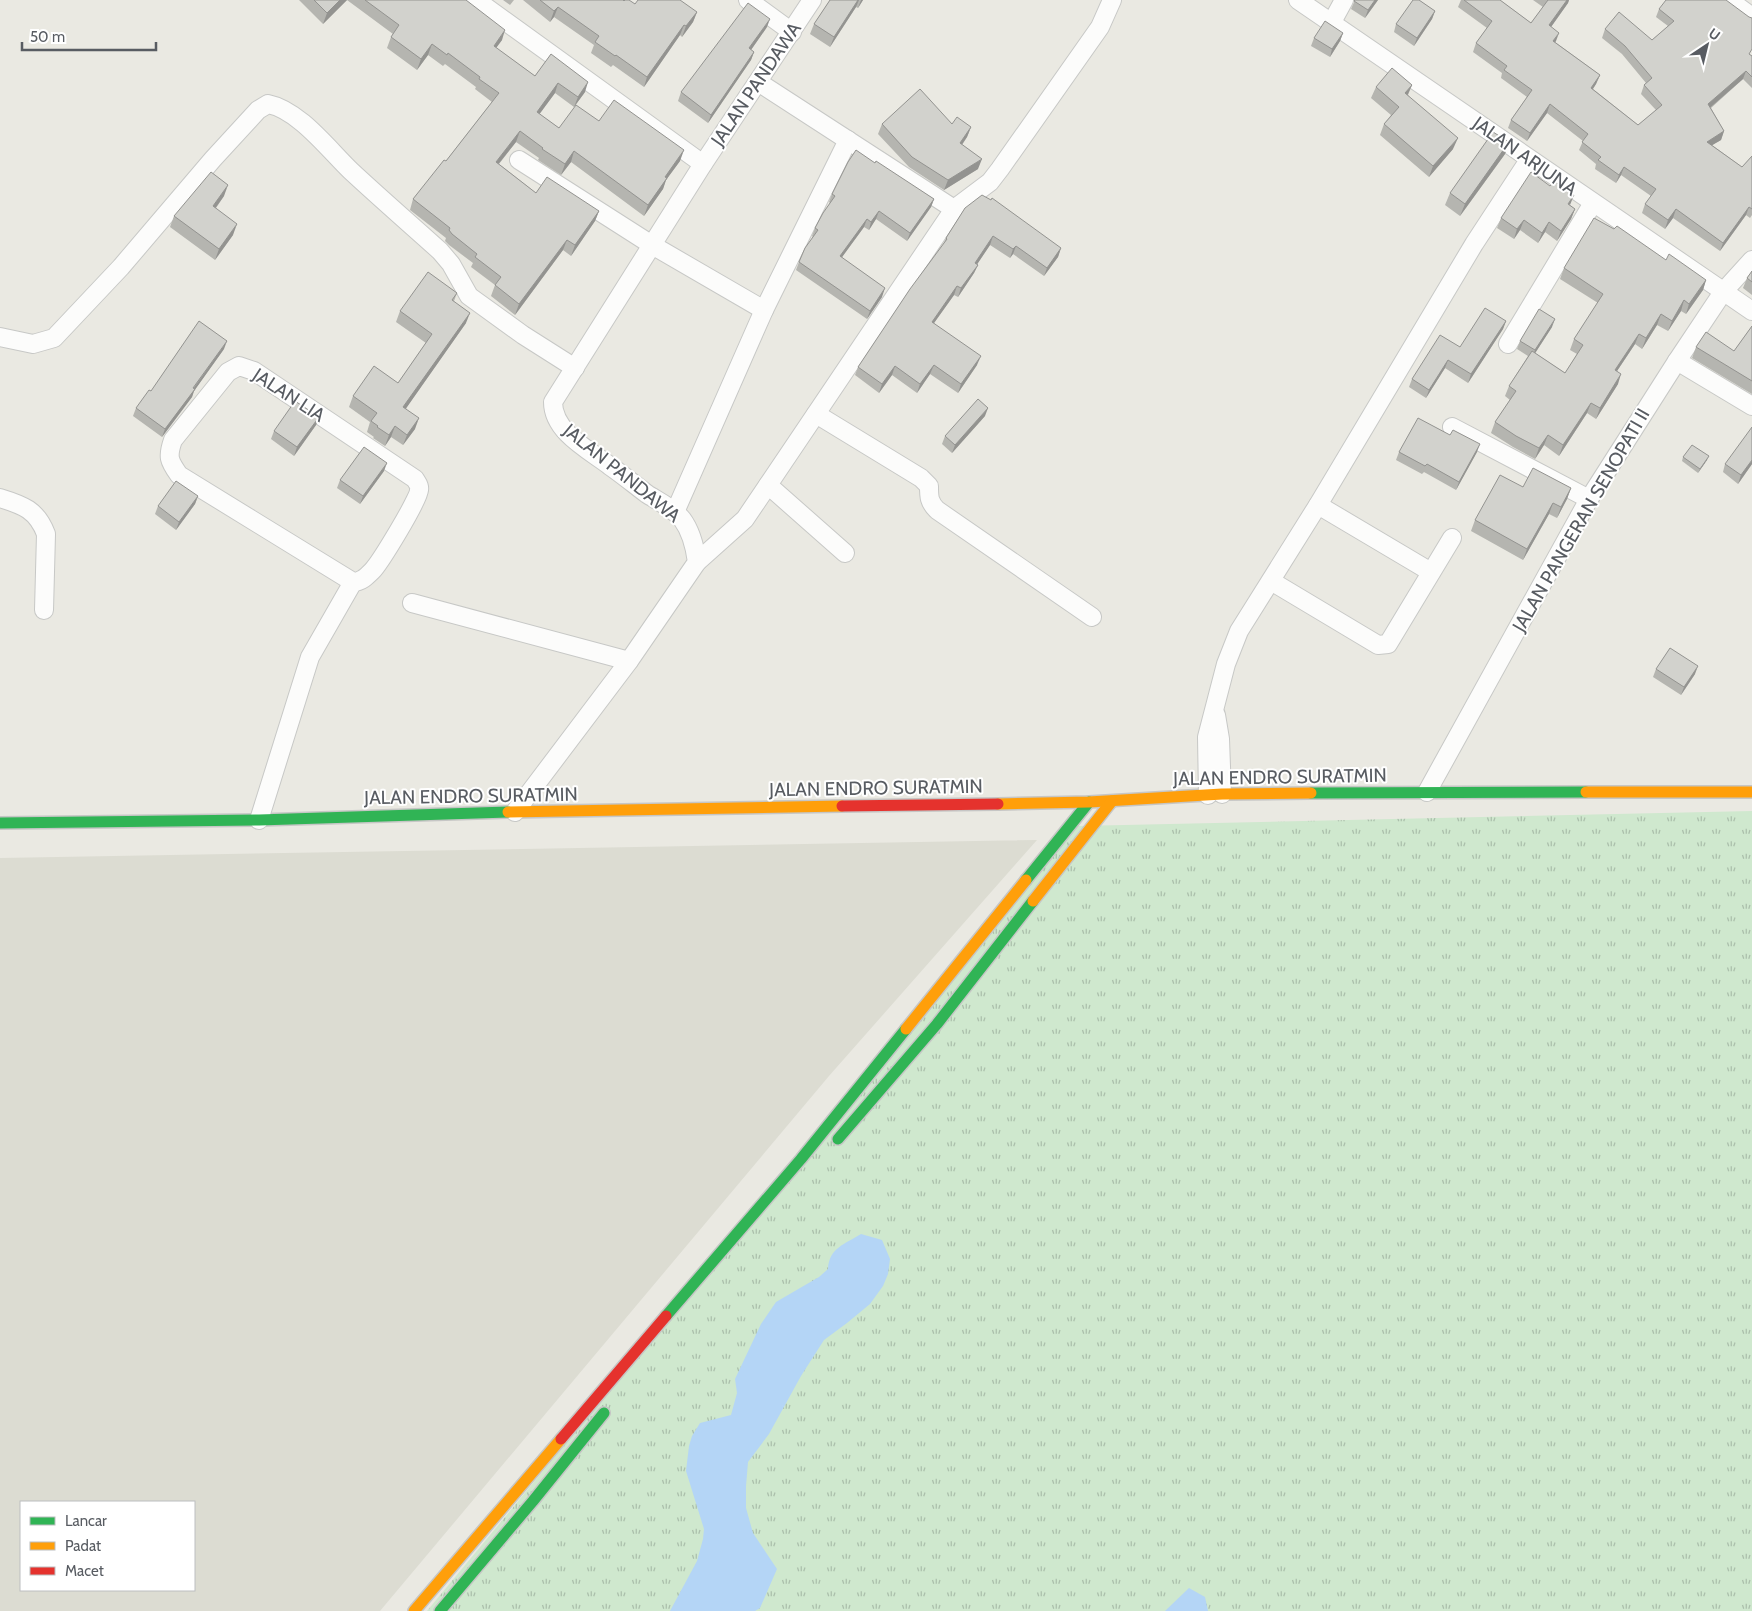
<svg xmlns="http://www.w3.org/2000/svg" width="1752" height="1611" font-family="Cabin,sans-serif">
<defs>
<pattern id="grass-tufts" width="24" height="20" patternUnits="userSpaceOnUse" patternTransform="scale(1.25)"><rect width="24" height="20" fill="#cfe8ce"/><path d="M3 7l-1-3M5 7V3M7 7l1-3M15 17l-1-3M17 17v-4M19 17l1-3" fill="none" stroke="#abbfab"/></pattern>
</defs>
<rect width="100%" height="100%" fill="#eae9e2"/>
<!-- education -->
<path fill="#dcdcd2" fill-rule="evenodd" d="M1037,840L829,1076L380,1611H0V858ZM21,1502H194V1590H21Z"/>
<!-- grass -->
<polygon fill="url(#grass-tufts)" points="1752,811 1752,1611 427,1611 1078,826"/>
<!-- water -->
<g fill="#b4d5f6">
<path d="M861,1234L882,1240L890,1259L888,1274L883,1286L870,1304L847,1323L824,1340L801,1376L769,1434L748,1462L746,1486V1508L753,1533L777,1569L760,1608L755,1611H670L697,1561L703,1539L704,1529L686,1471L689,1446L692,1436L700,1423L731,1415L737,1393L735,1379L761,1324L776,1302L819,1277L828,1269C829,1248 845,1244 861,1234Z"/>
<polygon points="1189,1588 1205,1597 1208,1611 1165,1611"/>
</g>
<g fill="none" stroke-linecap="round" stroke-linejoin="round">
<!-- street casing -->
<g stroke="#c7c8c6" stroke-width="20">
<g id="street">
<polyline points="476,0 703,164"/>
<polyline points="748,0 792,32"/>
<polyline points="1298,0 1752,311"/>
<polyline points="1729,0 1752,17"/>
<polyline points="1332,22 1344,0"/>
<polyline points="758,82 954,209"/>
<polyline points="519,160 652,245 764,310"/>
<path d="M0,337L33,344L54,338L121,267L213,159L258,110L268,104C299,110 329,150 351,171C380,198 410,224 440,251L451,264L469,296L523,335L575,368"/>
<polyline points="1508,344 1593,203"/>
<polyline points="1677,361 1752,406"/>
<path d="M239,366L254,371L415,479C417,483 420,485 419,490C419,499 380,563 372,571C366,577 361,582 353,582L179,475C169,461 167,457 173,440L228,372Z"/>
<path d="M816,414L921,478L929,486C929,497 929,502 937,510L1092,617"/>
<polyline points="1452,427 1589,499"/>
<polyline points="768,485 845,553"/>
<path d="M0,498C23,505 37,510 46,534L44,610"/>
<polyline points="1318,505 1431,572"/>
<polyline points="675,512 764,310 848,140"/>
<polyline points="697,562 745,519 954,209 990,182 1000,169 1100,27 1112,0"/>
<polyline points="1271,581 1378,645 1388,644 1452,538"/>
<polyline points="412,603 629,661"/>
<polyline points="1216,715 1220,739 1222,794"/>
<polyline points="1427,792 1589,499 1677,361 1723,292 1752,260"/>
<polyline points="1208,795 1207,737 1226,664 1239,631 1318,505 1474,244 1529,160"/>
<path d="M515,812L629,661L697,562C695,547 691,531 682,519C673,508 658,501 647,494C635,485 623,475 610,466C589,450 553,432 553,402L703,164L812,0"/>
<polyline points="259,820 310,657 353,582"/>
</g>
</g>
<!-- fast casing -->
<g stroke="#c6c6c5" stroke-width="14">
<g id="fast">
<polyline points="1311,793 1586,792"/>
<polyline points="0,823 259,820 508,812"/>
<polyline points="1026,880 1089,802"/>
<polyline points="838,1139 937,1024 1033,901"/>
<polyline points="666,1316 801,1159 906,1029"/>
<polyline points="440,1611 533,1501 604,1413"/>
</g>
</g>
<!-- slow casing -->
<g stroke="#c6c6c5" stroke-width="14">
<g id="slow">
<polyline points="1586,792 1752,792"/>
<polyline points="998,804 1089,802 1222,794 1311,793"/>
<polyline points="508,812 842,806"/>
<polyline points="1033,901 1112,801"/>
<polyline points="906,1029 1026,880"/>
<polyline points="414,1611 561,1439"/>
</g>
</g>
<!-- jam casing -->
<g stroke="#c6c6c5" stroke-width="14">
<g id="jam">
<polyline points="842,806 998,804"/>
<polyline points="561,1439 666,1316"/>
</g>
</g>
<!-- street -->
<use href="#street" stroke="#fcfcfb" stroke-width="18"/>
<!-- fast -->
<use href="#fast" stroke="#30b455" stroke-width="11"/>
<!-- slow -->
<use href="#slow" stroke="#ff9f0a" stroke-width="11"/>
<!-- jam -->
<use href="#jam" stroke="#e5322d" stroke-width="11"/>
</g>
<!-- wall -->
<g fill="#b5b5b0">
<polygon points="299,0 466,0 502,40 496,48 535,76 551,54 585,92 574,107 555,93 539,114 559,128 599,121 680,161 666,180 663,189 644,216 571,162 561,175 538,160 539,158 516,142 499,164 536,193 599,211 595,221 571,256 563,250 515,315 491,296 495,285 471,267 473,263 449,245 445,241 446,238 410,210 413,199 446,161 492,102 475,89 476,87 445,64 443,66 428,55 417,70 387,48 391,37 393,34 347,0 323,24"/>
<polygon points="503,0 514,0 510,5"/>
<polygon points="523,0 623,0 635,4 697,12 693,22 682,37 680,35 644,87 613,65 611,67 591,53 594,45 554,17 550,22"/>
<polygon points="830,0 863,0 858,8 856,7 830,47 810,34 814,24"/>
<polygon points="1355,0 1378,0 1365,18 1351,9"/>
<polygon points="1461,0 1500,0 1531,23 1543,7 1533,0 1569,0 1568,3 1551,27 1556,41 1555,42 1600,75 1596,84 1593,89 1638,125 1656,110 1641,94 1644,85 1646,83 1622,54 1602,38 1605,29 1652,40 1668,26 1656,17 1659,9 1752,56 1752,88 1743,79 1711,108 1724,131 1721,140 1712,145 1742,167 1752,156 1752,215 1750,218 1746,215 1720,251 1673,218 1665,229 1642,213 1645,204 1651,196 1621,175 1616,183 1595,169 1596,164 1579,150 1583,141 1547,113 1527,141 1508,128 1511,120 1527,97 1501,78 1502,73 1473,52 1476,43 1487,28 1458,7"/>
<polygon points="1420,1 1435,11 1432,19 1414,46 1394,32 1396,24"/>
<polygon points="767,27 751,50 754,52 751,60 708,123 678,101 681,92"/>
<polygon points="1343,33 1340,41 1330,57 1311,46 1314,38"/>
<polygon points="1412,85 1408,95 1453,149 1429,177 1380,135 1384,124 1391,115 1371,98 1376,87"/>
<polygon points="882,124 952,124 971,127 967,137 962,145 978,169 944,190 909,167 878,134"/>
<polygon points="1509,142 1505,154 1460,216 1445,205 1450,193"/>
<polygon points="875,163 934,199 931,207 907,241 876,219 869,230 864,227 842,257 882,297 867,319 796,270 799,262 813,237 812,236 815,228 830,203 829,202 832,194"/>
<polygon points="224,196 216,208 233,235 215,260 170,227 174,216"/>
<polygon points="1570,205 1575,209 1571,219 1557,241 1545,232 1538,243 1520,230 1514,239 1497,228 1501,218"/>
<polygon points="965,208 1061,248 1058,257 1044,276 1013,254 1010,258 990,245 977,264 978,265 974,273 958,297 954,295 934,323 977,365 958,393 930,374 917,393 892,375 879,393 855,375 858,367 944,243 946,238"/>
<polygon points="1666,260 1706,280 1703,290 1686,314 1681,311 1668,331 1657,325 1642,349 1635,344 1617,371 1618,384 1596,419 1587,413 1559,456 1544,445 1535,459 1513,447 1491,433 1495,422 1510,400 1505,396 1509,386 1528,356 1517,349 1520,341 1552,327 1535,353 1565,373 1577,354 1570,350 1574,339 1598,303 1560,279 1564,268"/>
<polygon points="1752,271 1752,295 1743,288 1747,278"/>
<polygon points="457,293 454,301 466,323 406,408 415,429 403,445 391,437 385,446 373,438 374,437 367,432 370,422 349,407 353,396 398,383 426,343 396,322 400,311"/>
<polygon points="1506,321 1503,329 1468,383 1445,368 1426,398 1409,387 1412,379"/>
<polygon points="1752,326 1752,394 1692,358 1696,347 1734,351"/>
<polygon points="224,349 194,391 192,397 162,437 133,416 136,408 151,391"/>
<polygon points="985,416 952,453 942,444 945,436"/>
<polygon points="319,417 316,425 294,456 271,439 274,431"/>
<polygon points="1399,452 1477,452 1456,490 1424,472 1422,474 1396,460"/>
<polygon points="1683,457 1707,460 1698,473 1682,461"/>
<polygon points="1725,464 1752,464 1738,484 1723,472"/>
<polygon points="384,471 360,504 337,488 340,480"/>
<polygon points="1523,487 1571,488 1567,499 1557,518 1549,514 1523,560 1471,531 1475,520"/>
<polygon points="198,496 195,504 176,530 155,514 158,506"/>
<polygon points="1656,669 1695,674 1681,695 1653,677"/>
</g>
<!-- shaded-wall -->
<g fill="#939390">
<polygon points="340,0 347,0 323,24 327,13"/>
<polygon points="858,0 859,0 856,7 830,47 834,37"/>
<polygon points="861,0 863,0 858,8"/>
<polygon points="1375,0 1378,0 1365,18 1368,10"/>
<polygon points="1567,0 1569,0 1568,3 1546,34 1549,25"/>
<polygon points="558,7 554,17 550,22 554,11"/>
<polygon points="1435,11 1432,19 1414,46 1417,38"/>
<polygon points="697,12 693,22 682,37 686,26"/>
<polygon points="770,19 767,27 746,57 749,48"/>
<polygon points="684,25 680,35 644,87 647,77"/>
<polygon points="505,30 502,40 490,56 494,46"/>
<polygon points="1343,33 1340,41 1330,57 1332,49"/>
<polygon points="1559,33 1556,41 1550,49 1553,41"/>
<polygon points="432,44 428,55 417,70 421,59"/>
<polygon points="754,52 751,60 708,123 711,115"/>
<polygon points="1746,71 1743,79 1705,112 1708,104"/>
<polygon points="1600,75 1596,84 1588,96 1591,88"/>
<polygon points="588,82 585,92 574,107 578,97"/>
<polygon points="558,83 555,93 533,123 537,112"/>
<polygon points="1412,85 1407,96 1405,93"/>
<polygon points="1550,104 1547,113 1527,141 1530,133"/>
<polygon points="971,127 967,137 956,153 960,143"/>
<polygon points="520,131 516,142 492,172 496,162"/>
<polygon points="1724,131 1721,140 1704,150 1707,142"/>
<polygon points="1458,138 1453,149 1429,177 1433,166"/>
<polygon points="1509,142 1505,154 1460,216 1465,204"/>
<polygon points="684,150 680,161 666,180 663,189 644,216 648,205 665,177"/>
<polygon points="574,151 571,162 561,175 565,164"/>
<polygon points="982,159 978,169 944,190 948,180"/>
<polygon points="1624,167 1621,175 1616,183 1619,175"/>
<polygon points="228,185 224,196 209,217 213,206"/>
<polygon points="1574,195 1570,205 1568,204"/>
<polygon points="934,199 931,207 907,241 910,233"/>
<polygon points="1749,207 1746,215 1720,251 1723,243"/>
<polygon points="1575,209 1571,219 1557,241 1561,231"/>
<polygon points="1676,209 1673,218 1665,229 1668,220"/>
<polygon points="599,211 595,221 571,256 575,245"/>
<polygon points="879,211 876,219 869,230 871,222"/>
<polygon points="867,219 864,227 837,264 840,256"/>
<polygon points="1524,220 1520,230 1514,239 1517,229"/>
<polygon points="1549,222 1545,232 1538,243 1542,233"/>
<polygon points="237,224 233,235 215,260 219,249"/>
<polygon points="993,236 990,245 972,272 975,263"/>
<polygon points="567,240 563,250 515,315 519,304"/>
<polygon points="1016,246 1013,254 1010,258 1013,249"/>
<polygon points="1061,248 1058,257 1044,276 1047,268"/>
<polygon points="978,265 974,273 958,297 961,288"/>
<polygon points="1706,280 1703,290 1686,314 1689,304"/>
<polygon points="957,286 954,295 929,330 932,322"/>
<polygon points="885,288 882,297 867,319 870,311"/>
<polygon points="1684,300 1681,311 1668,331 1672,321"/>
<polygon points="470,313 466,323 400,417 403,407"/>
<polygon points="1661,314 1657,325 1642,349 1646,338"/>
<polygon points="1555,319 1552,327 1532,358 1535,350"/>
<polygon points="1506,321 1503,329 1468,383 1471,374"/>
<polygon points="1639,334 1635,344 1611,380 1615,370"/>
<polygon points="227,341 224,349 194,391 192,397 162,437 165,429"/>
<polygon points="981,356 977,365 958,393 961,384"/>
<polygon points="1448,360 1445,368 1426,398 1429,390"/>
<polygon points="934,365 930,374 917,393 920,384"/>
<polygon points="895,366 892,375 879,393 882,384"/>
<polygon points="1621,374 1618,384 1596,419 1600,408"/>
<polygon points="1591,403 1587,413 1559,456 1563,445"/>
<polygon points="988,408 985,416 952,453 955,445"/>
<polygon points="319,417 316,425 294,456 297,447"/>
<polygon points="419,418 415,429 403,445 407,435"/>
<polygon points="395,426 391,437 385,446 389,435"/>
<polygon points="1548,435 1544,445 1535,459 1539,448"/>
<polygon points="1480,444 1477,452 1456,490 1459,482"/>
<polygon points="1709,456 1707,460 1698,473 1700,469"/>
<polygon points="1752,460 1752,464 1738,484 1741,475"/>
<polygon points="387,463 384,471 360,504 363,496"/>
<polygon points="1571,488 1567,499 1557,518 1561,507"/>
<polygon points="198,496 195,504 176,530 179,522"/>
<polygon points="1553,503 1549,514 1523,560 1527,549"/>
<polygon points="1698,666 1695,674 1681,695 1684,687"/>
</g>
<!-- building -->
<g fill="#d2d2cd" stroke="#939390">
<polygon points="314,0 340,0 327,13"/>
<polygon points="365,0 466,0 505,30 494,46 535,76 551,54 588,82 578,97 558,83 537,112 559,128 576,105 599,121 614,100 684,150 665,177 667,178 648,205 574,151 565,164 542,149 543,148 520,131 496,162 536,193 547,177 599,211 575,245 567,240 519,304 495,285 501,277 475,257 477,254 452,234 449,230 450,228 413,199 444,160 446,161 499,93 479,79 480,77 448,53 447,55 432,44 421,59 391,37 399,25"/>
<polygon points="540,0 623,0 624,1 625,0 629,0 635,4 638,0 680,0 697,12 686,26 684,25 647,77 616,55 615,56 595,42 599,36 558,7 554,11"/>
<polygon points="830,0 858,0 834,37 814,24"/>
<polygon points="1355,0 1375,0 1368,10 1354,1"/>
<polygon points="1413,0 1419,0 1435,11 1417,38 1396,24"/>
<polygon points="1464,0 1500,0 1531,23 1548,0 1567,0 1549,25 1559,33 1553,41 1600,75 1591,88 1638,125 1662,105 1644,85 1652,78 1625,46 1605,29 1619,12 1652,40 1674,21 1659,9 1666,0 1726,0 1749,17 1752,18 1752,49 1749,54 1752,56 1752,77 1746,71 1708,104 1724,131 1707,142 1742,167 1752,156 1752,209 1749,207 1723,243 1676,209 1668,220 1645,204 1656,189 1624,167 1619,175 1598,160 1601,157 1582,142 1588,134 1550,104 1530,133 1511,120 1532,90 1504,70 1507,66 1476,43 1492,21"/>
<polygon points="748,3 770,19 749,48 754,52 711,115 681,92"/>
<polygon points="1325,21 1343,33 1332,49 1314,38"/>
<polygon points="1392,68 1412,85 1405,93 1458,138 1433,166 1384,124 1399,107 1376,87"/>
<polygon points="920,89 952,124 957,117 971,127 960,143 982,159 948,180 912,157 882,124"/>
<polygon points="1493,132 1509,142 1465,204 1450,193"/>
<polygon points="856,150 875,163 876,161 934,199 910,233 879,211 871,222 867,219 840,256 885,288 870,311 799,262 805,248 818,230 815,228 823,213 835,196 832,194 848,162"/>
<polygon points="211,172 228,185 213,206 237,224 219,249 174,216"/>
<polygon points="1531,172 1550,186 1554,181 1574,195 1568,204 1575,209 1561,231 1549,222 1542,233 1524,220 1517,229 1501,218"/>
<polygon points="982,195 991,200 992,198 1061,248 1047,268 1016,246 1013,249 993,236 975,263 978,265 961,288 957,286 932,322 981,356 961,384 934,365 920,384 895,366 882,384 858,367 910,289 947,239 946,238 965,208"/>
<polygon points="1594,218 1614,229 1617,226 1666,260 1669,254 1706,280 1689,304 1684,300 1672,321 1661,314 1646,338 1639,334 1615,370 1621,374 1600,408 1591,403 1563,445 1548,435 1539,448 1516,436 1495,422 1516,391 1509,386 1532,351 1565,373 1583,345 1574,339 1603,294 1564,268"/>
<polygon points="1752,271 1752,282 1747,278"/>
<polygon points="428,272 457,293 452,300 470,313 403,407 419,418 407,435 395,426 389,435 377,427 378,426 371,421 377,413 353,396 374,366 398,383 432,334 400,311"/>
<polygon points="1485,308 1506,321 1471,374 1448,360 1429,390 1412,379 1440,335 1460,347"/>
<polygon points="1539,309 1555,319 1535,350 1520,341"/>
<polygon points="199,321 227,341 193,388 195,389 165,429 136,408 149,390 151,391"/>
<polygon points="1752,326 1752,381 1696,347 1706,332 1734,351"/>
<polygon points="978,399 988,408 955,445 945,436"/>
<polygon points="295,401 319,417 297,447 274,431"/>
<polygon points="1418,418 1450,435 1453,430 1480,444 1459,482 1427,464 1425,466 1399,452"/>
<polygon points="1752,427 1752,460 1741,475 1725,464"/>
<polygon points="1692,445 1709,456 1700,469 1683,457"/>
<polygon points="364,447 387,463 363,496 340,480"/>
<polygon points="1533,468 1571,488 1561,507 1553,503 1527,549 1475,520 1500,475 1523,487"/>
<polygon points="176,481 198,496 179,522 158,506"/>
<polygon points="1670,648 1698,666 1684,687 1656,669"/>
</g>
<g text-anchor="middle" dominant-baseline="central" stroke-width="4" stroke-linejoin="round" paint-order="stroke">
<!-- street labels -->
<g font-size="19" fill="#585c62" stroke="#fff">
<text transform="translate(756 84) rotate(-56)">JALAN PANDAWA</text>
<text transform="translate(1525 156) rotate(35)">JALAN ARJUNA</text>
<text transform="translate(289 395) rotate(33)">JALAN LIA</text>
<text transform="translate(622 473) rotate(39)">JALAN PANDAWA</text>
<text transform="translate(1581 520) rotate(-60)">JALAN PANGERAN SENOPATI II</text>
<text transform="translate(1280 777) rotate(-1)">JALAN ENDRO SURATMIN</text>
<text transform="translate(876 788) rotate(-1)">JALAN ENDRO SURATMIN</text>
<text transform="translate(471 796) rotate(-1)">JALAN ENDRO SURATMIN</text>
</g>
</g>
<!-- legend -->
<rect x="20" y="1501" width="175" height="90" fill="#ffffff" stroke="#bcbec0"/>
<rect x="30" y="1517" width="25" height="8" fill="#30b455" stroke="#bcbec0"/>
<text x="65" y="1526" font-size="15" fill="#585c62">Lancar</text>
<rect x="30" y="1542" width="25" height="8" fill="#ff9f0a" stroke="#bcbec0"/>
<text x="65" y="1551" font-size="15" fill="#585c62">Padat</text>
<rect x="30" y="1567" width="25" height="8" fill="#e5322d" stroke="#bcbec0"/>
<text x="65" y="1576" font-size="15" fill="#585c62">Macet</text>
<!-- north arrow -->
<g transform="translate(1707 45) rotate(35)" stroke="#ffffff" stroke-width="4" paint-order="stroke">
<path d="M0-4L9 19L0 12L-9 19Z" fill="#585c62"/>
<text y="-8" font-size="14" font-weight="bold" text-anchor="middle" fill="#585c62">U</text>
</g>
<!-- scale -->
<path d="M22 42v8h134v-8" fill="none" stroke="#585c62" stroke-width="2.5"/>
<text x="30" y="42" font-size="15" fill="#585c62" stroke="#ffffff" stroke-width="4" paint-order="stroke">50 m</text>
</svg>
